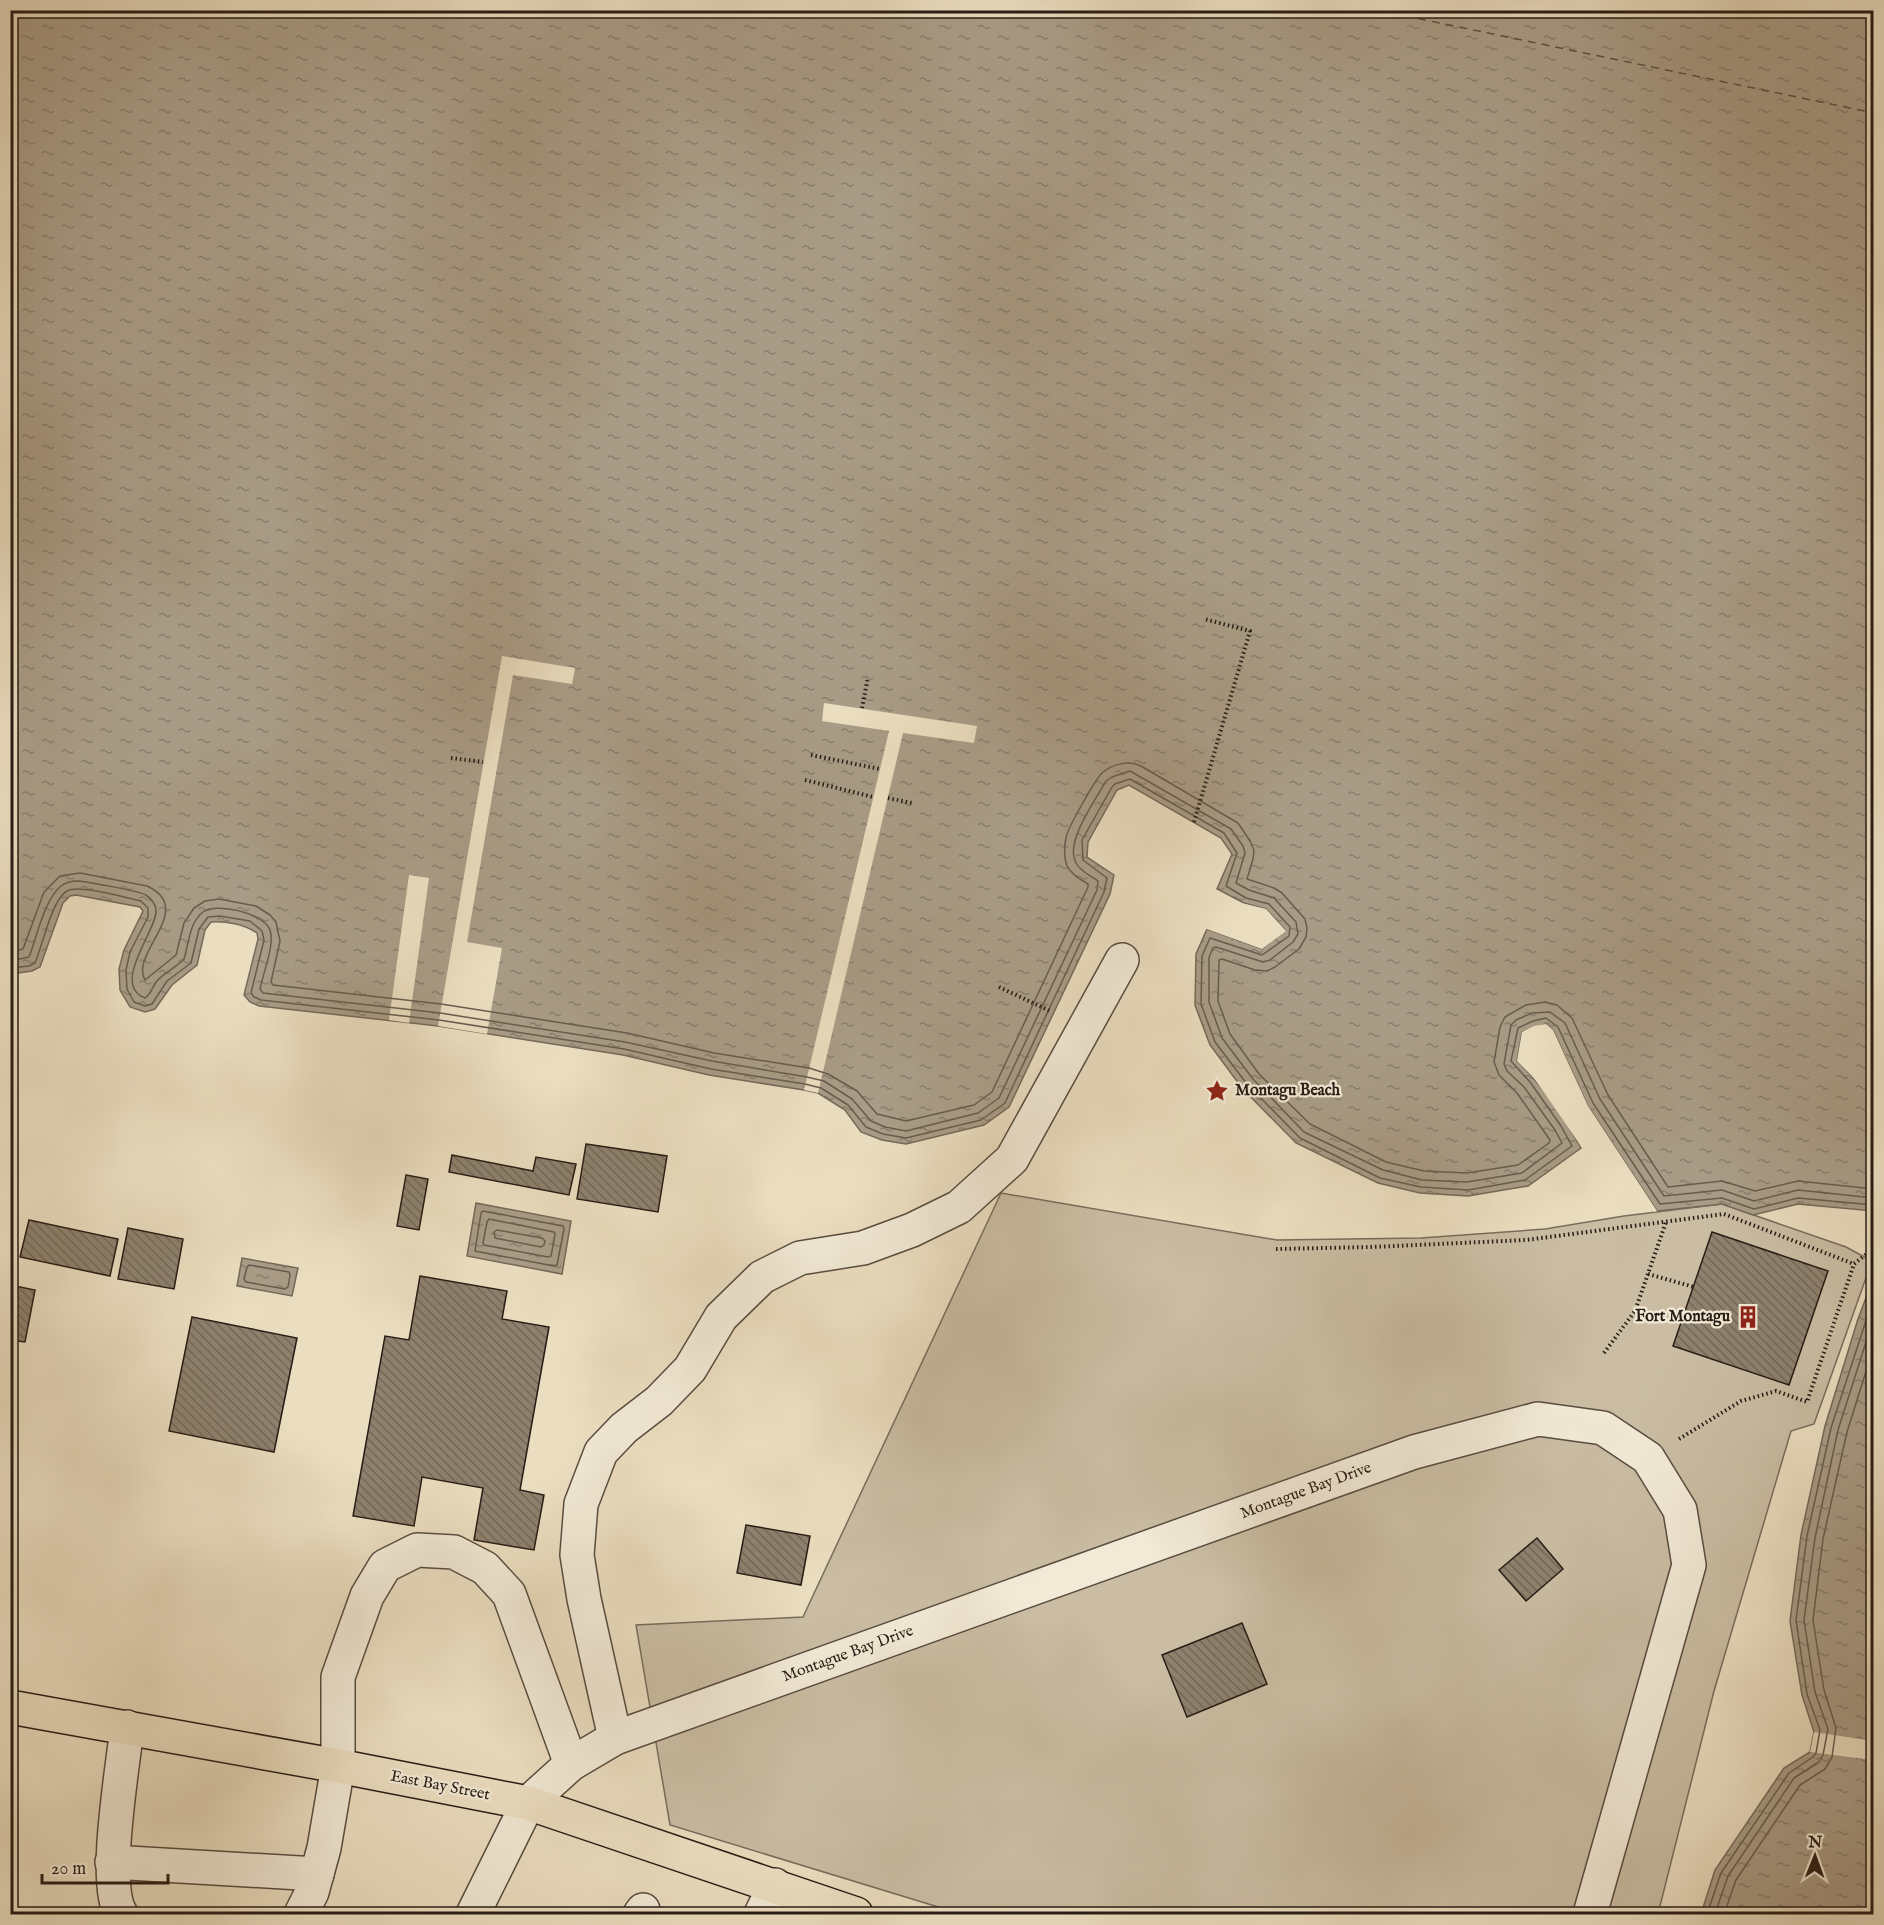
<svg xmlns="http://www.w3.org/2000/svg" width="1884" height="1925" font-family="'IM FELL English',serif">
<defs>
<pattern id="water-ripples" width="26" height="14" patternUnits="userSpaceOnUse" patternTransform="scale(1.5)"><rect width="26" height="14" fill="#a99c86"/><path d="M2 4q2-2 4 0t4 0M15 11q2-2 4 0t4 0" fill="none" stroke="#8a7e6d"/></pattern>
<pattern id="building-back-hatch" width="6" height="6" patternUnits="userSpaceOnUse" patternTransform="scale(1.5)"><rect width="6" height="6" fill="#8d816e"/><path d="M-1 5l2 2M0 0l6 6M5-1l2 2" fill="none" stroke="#736959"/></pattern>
</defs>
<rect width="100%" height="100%" fill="#ebdec0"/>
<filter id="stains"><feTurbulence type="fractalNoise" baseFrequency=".00333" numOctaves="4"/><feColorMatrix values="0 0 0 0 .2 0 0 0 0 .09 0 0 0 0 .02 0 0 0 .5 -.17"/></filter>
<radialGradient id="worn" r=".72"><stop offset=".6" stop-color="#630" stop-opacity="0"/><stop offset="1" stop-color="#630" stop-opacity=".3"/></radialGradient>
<!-- green -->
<polygon fill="#cabda3" stroke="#796c5c" stroke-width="1.5" points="1001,1193 1277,1240 1421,1238 1545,1229 1624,1216 1722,1204 1846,1247 1872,1261 1814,1424 1791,1431 1714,1691 1658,1914 961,1914 670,1825 636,1625 803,1617"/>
<!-- water -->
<g fill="url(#water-ripples)" stroke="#756959" stroke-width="1.5">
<path d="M10,11H1873V1211L1798,1204L1753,1215L1722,1204L1657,1211L1588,1106L1553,1030L1546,1024L1522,1032L1517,1061C1543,1086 1563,1116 1581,1148L1528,1186L1468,1196L1420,1193L1378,1183L1296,1143L1242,1088L1210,1045L1195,1005L1196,954L1207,929L1262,949L1285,930L1266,909L1244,903L1217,889L1232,854L1221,838L1129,785L1117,790L1088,842L1087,857L1114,875L1110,894L1009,1107L984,1125L906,1144L882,1140L861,1132L845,1110L818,1093L804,1090L709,1075L623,1055L438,1026L259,1006L250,1002L244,995L258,939L257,933C244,924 226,921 211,922L205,930L197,965L172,985L155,1009L145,1012L130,1007L120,990L119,969L124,950L143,911L140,907L76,895L70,896L63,903L40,967L32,971L11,974Z"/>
<polygon points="476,1203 571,1221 562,1274 467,1256"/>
<polygon points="242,1258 298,1268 292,1296 237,1286"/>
<polygon points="1873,1279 1873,1914 1701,1914 1715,1870 1784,1768 1810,1752 1814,1732 1802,1695 1790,1621 1801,1535 1825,1426 1858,1319"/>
</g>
<!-- pier -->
<g fill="#ebdec0">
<polygon points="502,656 575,668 572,684 513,675 467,942 502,948 487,1034 438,1026"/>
<polygon points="824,703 977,726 974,743 903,733 818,1093 804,1090 889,731 822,721"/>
<polygon points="409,875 429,878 409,1023 389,1020"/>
<polygon points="1233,901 1266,909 1286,931 1262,949 1204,928 1208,926 1261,946 1281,930 1264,911 1243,906"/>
<polygon points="1546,1024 1553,1030 1588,1106 1657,1211 1654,1212 1586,1107 1551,1032 1545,1028 1525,1034 1520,1060 1536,1076 1569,1121 1583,1149 1534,1078 1517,1061 1522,1032 1534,1026"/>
<polygon points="1814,1732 1873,1741 1873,1760 1810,1752"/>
</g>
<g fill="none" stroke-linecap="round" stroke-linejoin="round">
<!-- shore -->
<g stroke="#685c4e" stroke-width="1.5">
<path d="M10,952L23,949L44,892L60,876L80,873L147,886C197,909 129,953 145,980L176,955L184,923L194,908L205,901L219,899L256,906L270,915L276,922L280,941L271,982L273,985L441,1004L627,1033L714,1053L809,1068L828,1074L857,1091L877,1114L906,1121L974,1105L992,1092L1088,887V884C1080,879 1071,874 1067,866C1064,858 1064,846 1066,838C1067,829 1095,780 1102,773C1112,764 1129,760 1141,766L1238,823L1250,841L1254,850L1253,859L1247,879L1274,888L1282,893L1305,919L1307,928L1306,937L1299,949L1275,967L1267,971L1255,970L1222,959L1219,960L1218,1001L1230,1034L1259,1074L1310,1124L1386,1162L1424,1171L1467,1173L1518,1165L1549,1143L1550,1140L1517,1093L1499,1075L1494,1062L1500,1027L1505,1017L1526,1005L1545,1002L1557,1005L1572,1018L1608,1095L1668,1187L1722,1181L1755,1191L1798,1181L1874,1189"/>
<path d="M10,961L29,957C37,937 44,900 61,886C65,883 72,881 78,881C88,882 139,891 146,895C151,898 156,905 156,910C158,929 110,984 145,998C151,994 152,988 156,982C164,972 176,968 184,959C189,943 189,923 203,912C216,902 264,913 270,930C275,945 263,973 260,989L263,993L440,1013L625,1042L712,1061L807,1077L824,1081L852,1099L871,1121L885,1127L906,1131L978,1113L999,1098L1097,890L1098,881C1091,876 1080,871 1076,863C1064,843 1096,799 1106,781L1112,777L1130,771L1231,829L1243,846L1245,853L1236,883L1249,890L1274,898L1296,922L1298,934L1293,942L1270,960L1263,962L1216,947L1213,948L1209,957V1002L1222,1038L1253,1079L1304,1132L1383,1170L1422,1180L1467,1182L1522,1173L1562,1143L1555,1130L1524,1087L1507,1071L1504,1064L1511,1025L1516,1020L1532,1013L1550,1012L1565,1023L1600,1099L1664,1196L1722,1190L1754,1201L1798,1190L1874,1198"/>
<path d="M10,968L29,966L35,963C42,947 52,899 67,891C79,884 126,898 141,901L148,908V917L130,952L126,970L127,989L134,1002L145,1006L152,1004L167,981L191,963L199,929L208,917L220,916L250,921L262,931L264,940L251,993L254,997L261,1000L439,1020L624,1049L711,1069L805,1084L821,1088L848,1105L866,1127L883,1134L906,1138L981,1120L1005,1103L1104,892L1107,878L1083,860L1082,840L1112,787L1115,784L1130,779L1224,833L1237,853L1226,886L1246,898L1269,904L1290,927L1289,936L1262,955L1210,938L1202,956L1201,1004L1215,1042L1247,1084L1300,1138L1380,1178L1421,1187L1468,1190L1525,1180L1572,1146L1561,1126L1530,1082L1511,1061L1518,1028L1533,1021L1546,1018L1558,1027L1593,1103L1660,1204L1722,1198L1754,1209L1798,1198L1874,1205"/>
<polygon points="483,1211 563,1226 564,1229 557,1265 554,1266 475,1251 481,1213"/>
<polygon points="489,1219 554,1232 555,1234 551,1256 548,1257 484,1245 483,1243 487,1222"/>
<polygon points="497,1230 542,1238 545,1241 544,1245 541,1247 495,1238 494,1232"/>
<polygon points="249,1265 289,1272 290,1275 288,1287 285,1289 246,1282 244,1279 247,1267"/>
<polyline points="1707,1914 1721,1873 1789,1773 1813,1757 1816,1753 1820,1730 1807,1694 1796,1620 1807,1536 1831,1428 1874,1296"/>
<polyline points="1715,1914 1728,1876 1794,1778 1819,1762 1823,1755 1828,1729 1815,1692 1804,1620 1815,1538 1838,1430 1874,1317"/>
<polyline points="1724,1914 1736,1880 1800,1785 1825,1769 1832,1757 1836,1728 1824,1690 1813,1620 1823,1539 1847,1432 1874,1346"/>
</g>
<!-- ferry -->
<polyline stroke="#5c4f43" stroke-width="1.5" stroke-dasharray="8 6" stroke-linecap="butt" points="1377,10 1874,113"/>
</g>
<!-- building -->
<g fill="url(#building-back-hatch)" stroke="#281c16" stroke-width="1.5">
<polygon points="586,1144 667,1156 658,1212 577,1199"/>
<polygon points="452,1155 533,1171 536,1157 576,1164 569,1195 449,1172"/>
<polygon points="406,1175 428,1179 419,1230 397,1226"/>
<polygon points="29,1220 118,1239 110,1276 20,1257"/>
<polygon points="128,1228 183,1239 174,1289 118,1279"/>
<polygon points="1712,1232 1828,1271 1789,1385 1673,1346"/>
<polygon points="420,1276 507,1291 502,1319 549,1327 520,1490 544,1495 534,1550 474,1540 483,1488 422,1477 414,1526 353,1516 385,1336 409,1340"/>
<polygon points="10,1285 35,1290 25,1342 10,1340"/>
<polygon points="192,1317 297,1338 274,1452 169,1431"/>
<polygon points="746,1525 810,1536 801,1585 737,1573"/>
<polygon points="1537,1538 1563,1569 1526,1601 1499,1570"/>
<polygon points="1242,1623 1267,1684 1187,1717 1162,1655"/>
</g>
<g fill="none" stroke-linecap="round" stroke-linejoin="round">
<!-- minor casing -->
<g stroke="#594c40" stroke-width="36">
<g id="minor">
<polyline points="615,1738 584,1599 577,1555 581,1504 601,1452 624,1428 659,1401 690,1369 721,1317 762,1277 800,1258 863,1248 912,1230 959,1207 1012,1159 1122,960"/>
<polyline points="112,1862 317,1874"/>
<path d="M121,1914C102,1884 123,1767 127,1727"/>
<polyline points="301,1914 312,1892 324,1848 338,1766 338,1677 367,1596 385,1566 417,1550 454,1552 485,1568 509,1594 571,1764"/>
<polyline points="473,1914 528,1803 571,1764 615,1738 1414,1452 1538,1419 1603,1428 1648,1458 1680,1510 1689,1565 1590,1914"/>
<polyline points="640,1914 643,1910"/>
<polyline points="761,1914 775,1885"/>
</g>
</g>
<!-- highway casing -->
<g stroke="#281c16" stroke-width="36">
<polyline id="highway" points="10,1707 338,1766 528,1803 856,1914"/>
</g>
<!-- path -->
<g stroke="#281c16" stroke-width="4" stroke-dasharray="1.5 3" stroke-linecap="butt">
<polyline points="862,708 868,677"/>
<polyline points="811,755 880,769"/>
<polyline points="451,758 483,762"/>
<polyline points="805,780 873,797"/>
<polyline points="888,798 912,803"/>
<polyline points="1194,822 1250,631 1204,619"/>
<polyline points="999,987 1050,1011"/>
<polyline points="1276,1249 1372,1247 1526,1240 1724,1214 1854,1264"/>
<polyline points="1648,1274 1694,1287"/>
<polyline points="1604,1353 1635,1311 1666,1222"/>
<polyline points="1679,1439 1741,1401 1776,1391 1807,1402 1854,1264 1874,1248"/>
</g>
<!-- minor -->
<use href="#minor" stroke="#f2ead6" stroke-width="33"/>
<!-- highway -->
<use href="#highway" stroke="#ebdec0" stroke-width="33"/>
</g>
<!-- icons -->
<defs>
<g id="sight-bare" transform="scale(1.8)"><path d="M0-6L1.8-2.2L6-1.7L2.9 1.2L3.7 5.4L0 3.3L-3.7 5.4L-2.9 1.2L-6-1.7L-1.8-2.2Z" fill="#8f2418" stroke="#f2ead6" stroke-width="2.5" paint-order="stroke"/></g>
<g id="building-bare" transform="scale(1.8)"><path d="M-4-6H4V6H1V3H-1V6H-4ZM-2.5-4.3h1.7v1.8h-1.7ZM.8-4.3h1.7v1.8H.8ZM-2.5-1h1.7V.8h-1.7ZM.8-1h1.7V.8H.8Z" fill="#8f2418" stroke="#f2ead6" stroke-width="2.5" paint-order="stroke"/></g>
</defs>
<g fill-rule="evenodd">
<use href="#sight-bare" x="1217" y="1091"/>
<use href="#building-bare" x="1748" y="1317"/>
</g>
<g text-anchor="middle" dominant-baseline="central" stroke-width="4.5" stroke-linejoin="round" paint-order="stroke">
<!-- poi labels -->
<g font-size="16" font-weight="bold" fill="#281c16" stroke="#f2ead6" text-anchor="start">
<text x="1235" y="1091">Montagu Beach</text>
<text x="1730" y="1317" text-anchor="end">Fort Montagu</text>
</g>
<!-- street labels -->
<g font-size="16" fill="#281c16" stroke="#f2ead6">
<text transform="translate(1306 1491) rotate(-20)">Montague Bay Drive</text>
<text transform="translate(848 1654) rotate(-20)">Montague Bay Drive</text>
<text transform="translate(440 1786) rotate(11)">East Bay Street</text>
</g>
</g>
<!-- margin -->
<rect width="1884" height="1925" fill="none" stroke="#ebdec0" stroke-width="36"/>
<rect x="12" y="12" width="1860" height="1901" fill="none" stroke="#281c16" stroke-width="3"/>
<rect x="18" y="18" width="1848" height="1889" fill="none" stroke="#281c16" stroke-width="1.5"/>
<!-- north arrow -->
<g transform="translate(1815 1856) rotate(1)" stroke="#f2ead6" stroke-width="4.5" paint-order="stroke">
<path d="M0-4.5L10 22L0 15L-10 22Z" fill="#281c16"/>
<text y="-9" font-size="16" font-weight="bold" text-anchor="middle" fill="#281c16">N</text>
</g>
<!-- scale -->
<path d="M42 1874v9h126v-9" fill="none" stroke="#281c16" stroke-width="3"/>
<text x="51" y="1874" font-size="18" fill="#281c16" stroke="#f2ead6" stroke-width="4.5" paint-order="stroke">20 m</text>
<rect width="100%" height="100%" filter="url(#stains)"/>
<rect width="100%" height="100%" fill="url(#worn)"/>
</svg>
